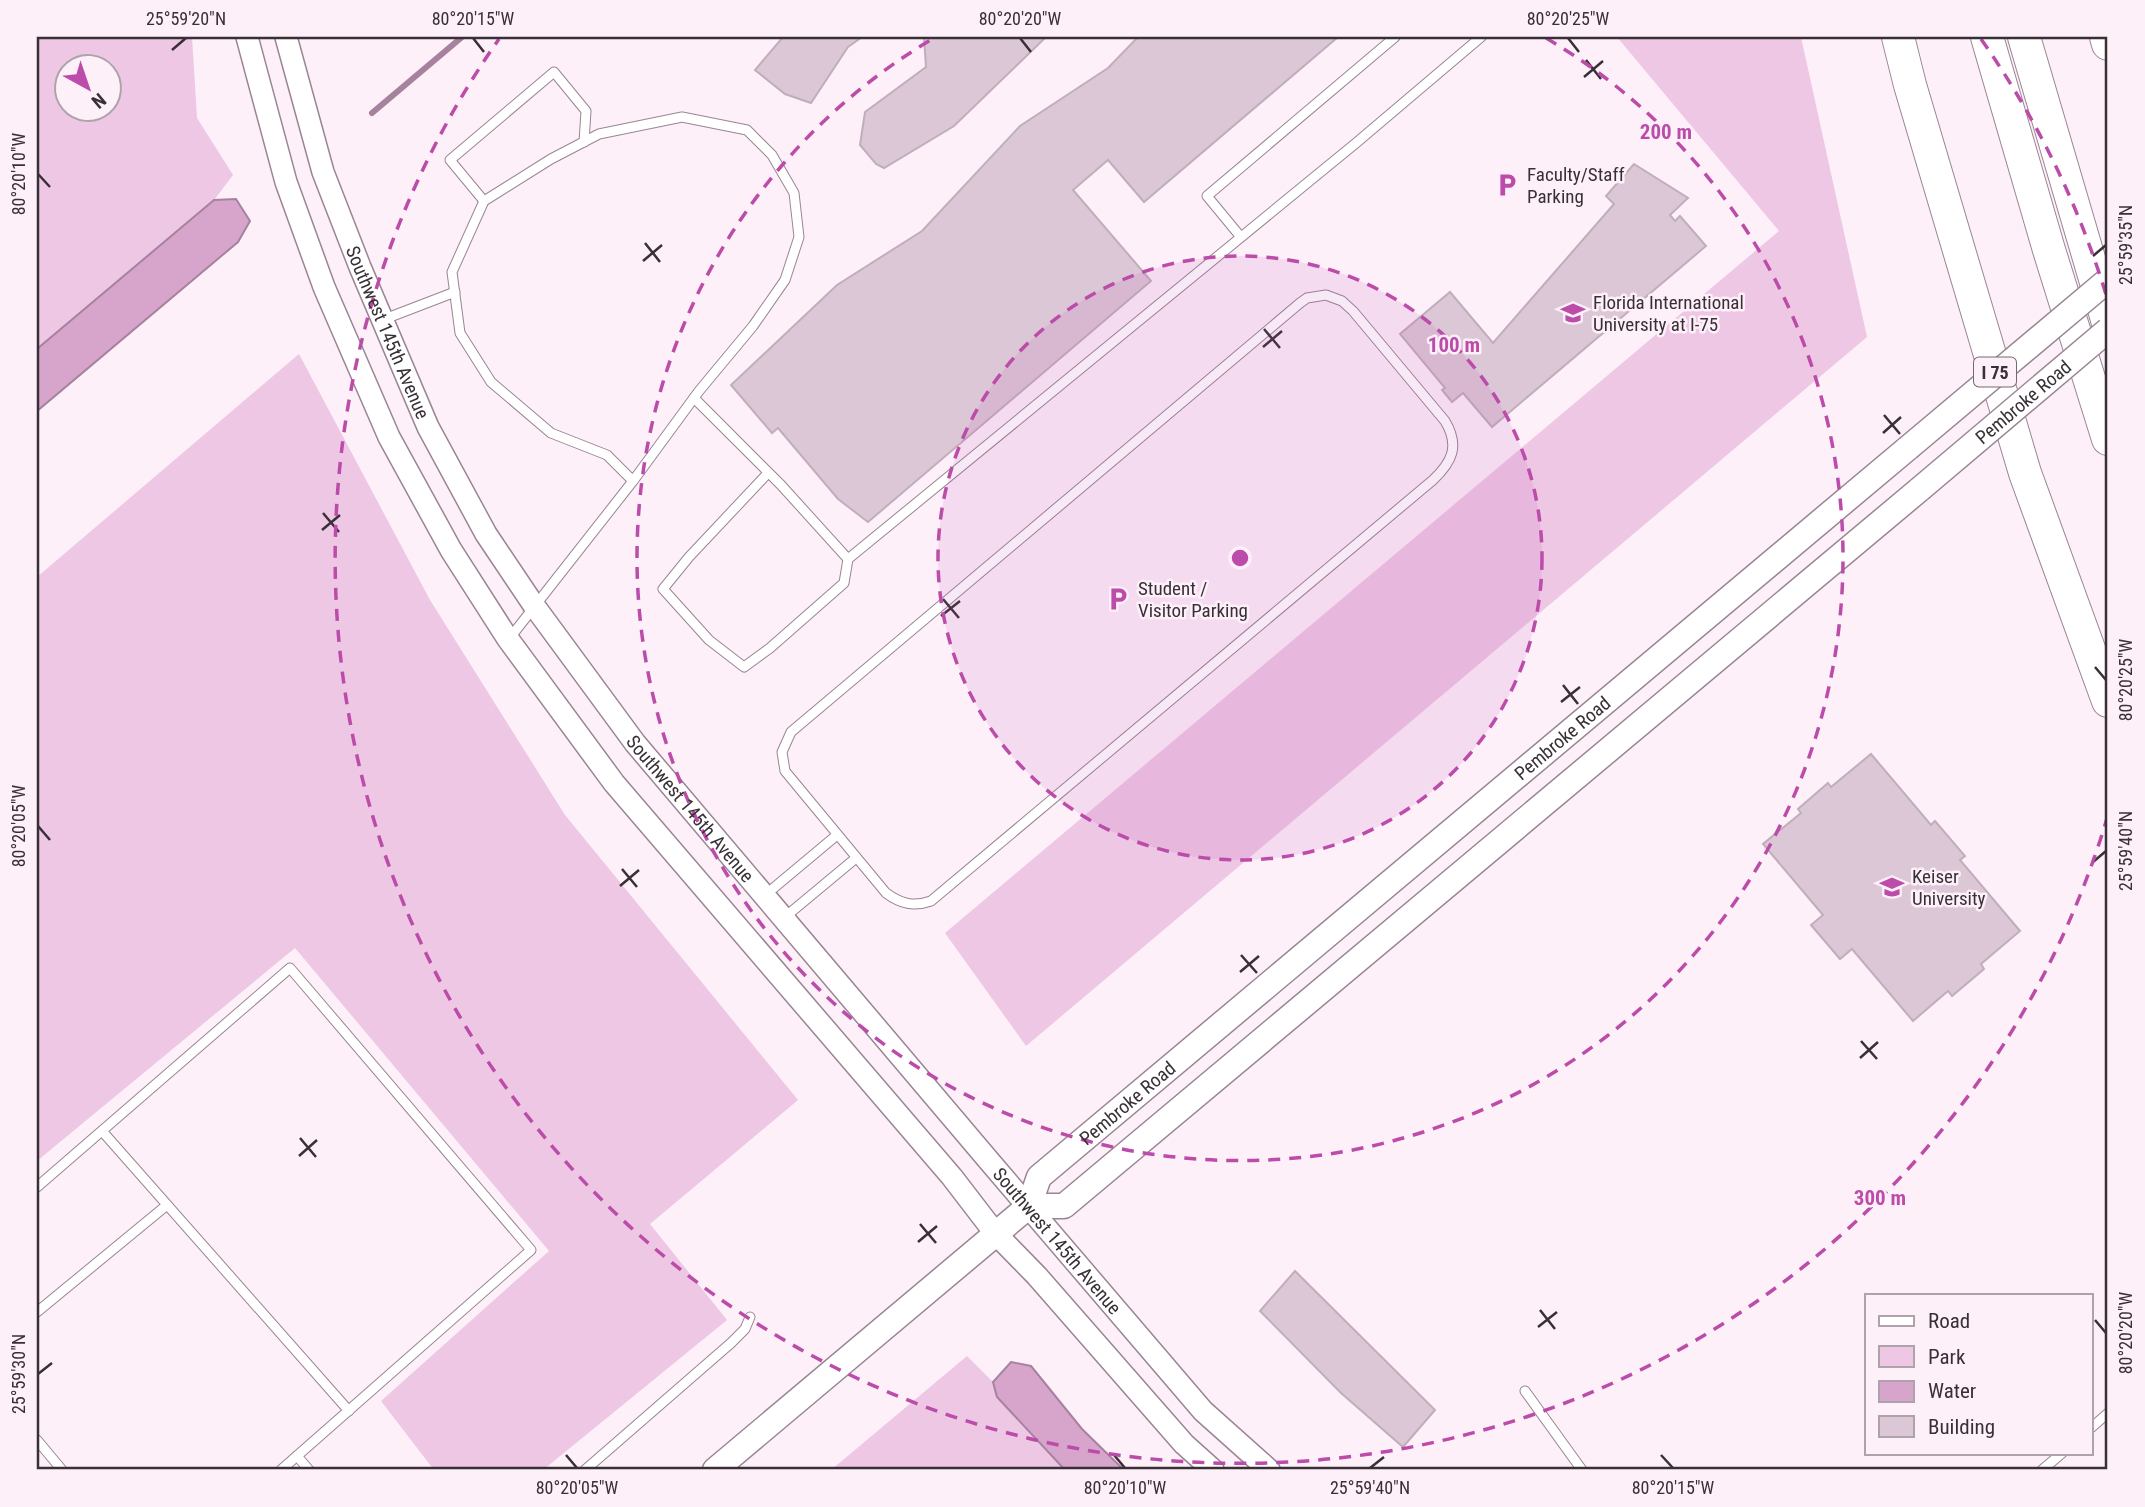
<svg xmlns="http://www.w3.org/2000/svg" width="2145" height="1507" font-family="'Roboto Condensed',sans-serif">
<rect width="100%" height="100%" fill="#fdf0f9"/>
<!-- green -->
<g fill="#edc7e4" fill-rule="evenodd">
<path d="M37,37H192L197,118L233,175L214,200L37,349ZM66,66H108V108H66Z"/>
<polygon points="1617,37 1801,37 1867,337 1026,1046 945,933 1779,231"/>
<polygon points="299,354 430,600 565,815 798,1100 650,1224 727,1320 543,1470 434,1470 381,1401 549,1251 295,948 37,1161 37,577"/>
<polygon points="967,1356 993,1382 997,1397 1065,1470 831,1470"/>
</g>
<!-- water -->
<g fill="#d7a5cb" stroke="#a7829e" stroke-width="2">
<polygon points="236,199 250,221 238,242 37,411 37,349 214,200"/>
<polygon points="1011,1362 1031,1366 1082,1429 1124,1470 1065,1470 997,1397 993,1382"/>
</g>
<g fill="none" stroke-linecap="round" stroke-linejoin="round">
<!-- stream -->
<polyline stroke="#a7829e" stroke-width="6" points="372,113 462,37"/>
</g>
<!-- building -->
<g fill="#dcc7d6" stroke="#c1adbc" stroke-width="2">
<polygon points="783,37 862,37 848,47 811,103 785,94 755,70"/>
<polygon points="924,37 1046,37 954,126 884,168 876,164 860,145 865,112 926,67"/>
<polygon points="1138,37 1338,37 1144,202 1108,160 1073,190 1151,281 868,522 838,499 778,428 772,433 731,385 837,285 922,231 1020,126 1108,68"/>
<polygon points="1634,164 1688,198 1670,215 1675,221 1680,216 1706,246 1492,427 1463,393 1452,402 1442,390 1445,388 1400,334 1450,292 1493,343 1614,204 1606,196"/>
<polygon points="1871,754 1931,825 1935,821 1965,856 1960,860 2020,931 1981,964 1984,969 1952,996 1948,991 1913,1021 1852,949 1840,959 1811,925 1823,915 1763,844 1801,813 1798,809 1828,783 1831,787"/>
<polygon points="1295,1271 1435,1410 1403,1447 1341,1393 1260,1311"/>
</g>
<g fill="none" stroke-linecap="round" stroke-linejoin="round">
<!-- service casing -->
<g stroke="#998594" stroke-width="11">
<g id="service">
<polyline points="484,201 450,160 554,72 586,111 584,142"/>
<polyline points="1240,236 1207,196 1395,37"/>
<path d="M1326,295L1342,301L1353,311L1445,421C1460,446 1452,462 1433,480L931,901C914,907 901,904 886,893L785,771L782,752L791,732L1300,303L1307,298Z"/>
<polyline points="382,320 455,292"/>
<polyline points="694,398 781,485 848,559 844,583 770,648 744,667 709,640 663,589 689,557 768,473"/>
<polyline points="848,559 1356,143 1481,37"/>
<polyline points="509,639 633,481 607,455 551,433 491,382 460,333 452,272 484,201 551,159 599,134 682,117 747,130 772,155 794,193 799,237 785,280 753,326 699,391 633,481"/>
<polyline points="764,896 837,835"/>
<polyline points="785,917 856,858"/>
<polyline points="102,1131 349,1411"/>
<polyline points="37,1187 290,968 531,1250 281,1470"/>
<polyline points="37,1312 167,1205"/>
<polyline points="1525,1391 1582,1470"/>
<polyline points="2091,1428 2108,1413"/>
<polyline points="37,1440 62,1470"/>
<polyline points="297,1456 309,1470"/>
<polyline points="585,1470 731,1343 745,1329 750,1317"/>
<polyline points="2042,1470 2062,1453"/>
</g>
</g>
<!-- tertiary casing -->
<g stroke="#998594" stroke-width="24">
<g id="tertiary">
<polyline points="247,37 286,182 324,287 389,437 451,550 508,639 614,783 952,1177 995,1233 1037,1276 1184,1444 1213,1470"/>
<path id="s1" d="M286,37L323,172L360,267L428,427L486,534L535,607L635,743L990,1162L1203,1411L1269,1470"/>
</g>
</g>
<!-- secondary casing -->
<g stroke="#998594" stroke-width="27">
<g id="secondary">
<polyline points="1029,1206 1064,1206 1920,489"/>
<path id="s2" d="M715,1470L1029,1206L1039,1177L1908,448"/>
</g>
</g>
<!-- motorway casing -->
<g stroke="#998594" stroke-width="34">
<g id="motorway">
<polyline points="1898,37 1910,85 2025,473 2108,701"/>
<polyline points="1987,37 2049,250 2108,439"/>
<polyline points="2024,37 2108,323"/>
<polyline points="2106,37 2108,44"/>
</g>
</g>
<!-- service -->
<use href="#service" stroke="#fff" stroke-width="9"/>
<!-- tertiary -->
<use href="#tertiary" stroke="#fff" stroke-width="21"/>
<!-- secondary -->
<use href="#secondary" stroke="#fff" stroke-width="24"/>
<!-- motorway -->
<use href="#motorway" stroke="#fff" stroke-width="32"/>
<!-- secondary-bridge casing -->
<g stroke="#998594" stroke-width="27" stroke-linecap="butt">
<g id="secondary-bridge">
<polyline points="1908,448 2108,280"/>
<path id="s3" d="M1920,489L2108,330"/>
</g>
</g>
<!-- secondary-bridge -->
<use href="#secondary-bridge" stroke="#fff" stroke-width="24"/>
</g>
<!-- ticks -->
<path fill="none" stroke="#383036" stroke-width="2.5" d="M473,38L484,52M1020,38L1031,52M1568,38L1579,52M172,50L186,38M1586,60L1601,79M1584,77L1603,61M38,174L50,187M645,243L660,262M2093,256L2106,245M643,261L662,245M1264,329L1280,348M1263,347L1282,331M1884,415L1900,434M1883,433L1901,417M323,513L339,532M322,530L340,515M943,599L959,618M941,616L960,601M2095,667L2106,680M1563,685L1578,704M1561,702L1580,687M38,826L50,840M2093,862L2106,851M622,869L637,887M620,886L639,870M1241,955L1257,973M1240,972L1259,956M1861,1041L1877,1059M1860,1058L1878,1042M300,1138L316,1157M299,1156L317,1140M920,1224L936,1243M918,1242L937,1226M1540,1310L1555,1329M2095,1320L2106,1333M1538,1327L1557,1312M38,1374L52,1363M566,1455L577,1468M1114,1455L1125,1468M1661,1455L1673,1468M1370,1468L1384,1457"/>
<!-- distance rings -->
<circle cx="1240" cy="558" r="302" fill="#bc4ca9" fill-opacity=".12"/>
<g fill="none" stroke="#bc4ca9" stroke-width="3.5" stroke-dasharray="12 9">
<circle cx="1240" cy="558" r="302"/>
<path d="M1546 38A603 603 0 1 1 934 38"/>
<path d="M2108 815A905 905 0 1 1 499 39M1981 39A905 905 0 0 1 2108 301"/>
</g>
<!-- icons -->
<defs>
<g id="parking-bare" transform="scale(1.89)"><path d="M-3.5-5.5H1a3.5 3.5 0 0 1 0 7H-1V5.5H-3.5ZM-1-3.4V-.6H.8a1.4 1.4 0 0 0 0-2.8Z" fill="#bc4ca9" stroke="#fdf0f9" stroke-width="2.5" paint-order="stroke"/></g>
<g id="university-bare" transform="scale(1.89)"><path d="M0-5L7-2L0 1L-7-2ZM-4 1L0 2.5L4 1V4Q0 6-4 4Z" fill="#bc4ca9" stroke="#fdf0f9" stroke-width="2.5" paint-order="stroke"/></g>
</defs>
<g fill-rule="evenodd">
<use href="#parking-bare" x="1507" y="185"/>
<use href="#university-bare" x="1573" y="313"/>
<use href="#parking-bare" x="1118" y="599"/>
<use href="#university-bare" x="1892" y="887"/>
</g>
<g text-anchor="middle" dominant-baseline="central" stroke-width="5" stroke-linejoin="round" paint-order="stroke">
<!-- shield labels -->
<rect fill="#fdf0f9" stroke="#736a70" stroke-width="2" x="1974" y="357.5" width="42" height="29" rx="5"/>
<g font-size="18" font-weight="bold" fill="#383036">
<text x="1995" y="372">I 75</text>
</g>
<!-- poi labels -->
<g font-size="19" fill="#383036" stroke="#fdf0f9" text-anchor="start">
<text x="1527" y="174">Faculty/Staff<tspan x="1527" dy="22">Parking</tspan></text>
<text x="1593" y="302">Florida International<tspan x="1593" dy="22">University at I-75</tspan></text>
<text x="1138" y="588">Student /<tspan x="1138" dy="22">Visitor Parking</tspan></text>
<text x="1912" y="876">Keiser<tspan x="1912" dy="22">University</tspan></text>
</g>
<!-- street labels -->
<g font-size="19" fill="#383036" stroke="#fdf0f9">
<text stroke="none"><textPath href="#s1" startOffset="313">Southwest 145th Avenue</textPath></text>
<text stroke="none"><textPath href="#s3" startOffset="135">Pembroke Road</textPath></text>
<text stroke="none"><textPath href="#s2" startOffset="1124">Pembroke Road</textPath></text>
<text stroke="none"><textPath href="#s1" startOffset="880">Southwest 145th Avenue</textPath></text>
<text stroke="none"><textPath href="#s2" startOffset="556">Pembroke Road</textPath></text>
<text stroke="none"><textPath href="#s1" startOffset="1447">Southwest 145th Avenue</textPath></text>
</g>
</g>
<circle cx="1240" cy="558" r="10" fill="#bc4ca9" stroke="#fdf0f9" stroke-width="3.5"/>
<g font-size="21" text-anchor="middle" font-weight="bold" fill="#bc4ca9" stroke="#fdf0f9" stroke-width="5" stroke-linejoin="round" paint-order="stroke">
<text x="1666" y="139">200 m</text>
<text x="1454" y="352">100 m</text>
<text x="1880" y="1205">300 m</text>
</g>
<!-- border -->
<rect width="2145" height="1507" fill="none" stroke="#fdf0f9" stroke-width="77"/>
<!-- legend -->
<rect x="1865" y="1294" width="228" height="161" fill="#fdf0f9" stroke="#aea3ab" stroke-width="2"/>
<rect x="1879" y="1316" width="35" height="10" fill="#ffffff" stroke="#aea3ab" stroke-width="2"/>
<text x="1928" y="1328" font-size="21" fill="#383036">Road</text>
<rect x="1879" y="1346" width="35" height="21" fill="#edc7e4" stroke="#aea3ab" stroke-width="2"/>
<text x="1928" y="1364" font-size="21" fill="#383036">Park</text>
<rect x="1879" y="1381" width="35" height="21" fill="#d7a5cb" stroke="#aea3ab" stroke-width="2"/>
<text x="1928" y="1398" font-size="21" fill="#383036">Water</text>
<rect x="1879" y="1416" width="35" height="21" fill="#dcc7d6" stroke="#aea3ab" stroke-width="2"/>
<text x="1928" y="1434" font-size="21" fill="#383036">Building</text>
<!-- north arrow -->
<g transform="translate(88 88) rotate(140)"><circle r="33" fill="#fdf0f9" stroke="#aea3ab" stroke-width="2"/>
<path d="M0-5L12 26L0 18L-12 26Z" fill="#bc4ca9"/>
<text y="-10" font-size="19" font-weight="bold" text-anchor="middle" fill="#383036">N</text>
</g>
<rect x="38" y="38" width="2068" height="1430" fill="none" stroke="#383036" stroke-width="2.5"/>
<g font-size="18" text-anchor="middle" fill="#383036">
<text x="186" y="25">25°59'20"N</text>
<text x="473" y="25">80°20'15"W</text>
<text x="1020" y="25">80°20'20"W</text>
<text x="1568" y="25">80°20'25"W</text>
<text transform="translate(19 174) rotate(-90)" y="6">80°20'10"W</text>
<text transform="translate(2126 245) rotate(-90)" y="6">25°59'35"N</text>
<text transform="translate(2126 680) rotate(-90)" y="6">80°20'25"W</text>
<text transform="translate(19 826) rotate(-90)" y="6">80°20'05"W</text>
<text transform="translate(2126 851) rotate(-90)" y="6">25°59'40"N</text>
<text transform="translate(2126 1333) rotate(-90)" y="6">80°20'20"W</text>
<text transform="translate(19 1374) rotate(-90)" y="6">25°59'30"N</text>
<text x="577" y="1494">80°20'05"W</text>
<text x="1125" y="1494">80°20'10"W</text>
<text x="1370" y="1494">25°59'40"N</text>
<text x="1673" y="1494">80°20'15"W</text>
</g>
</svg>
